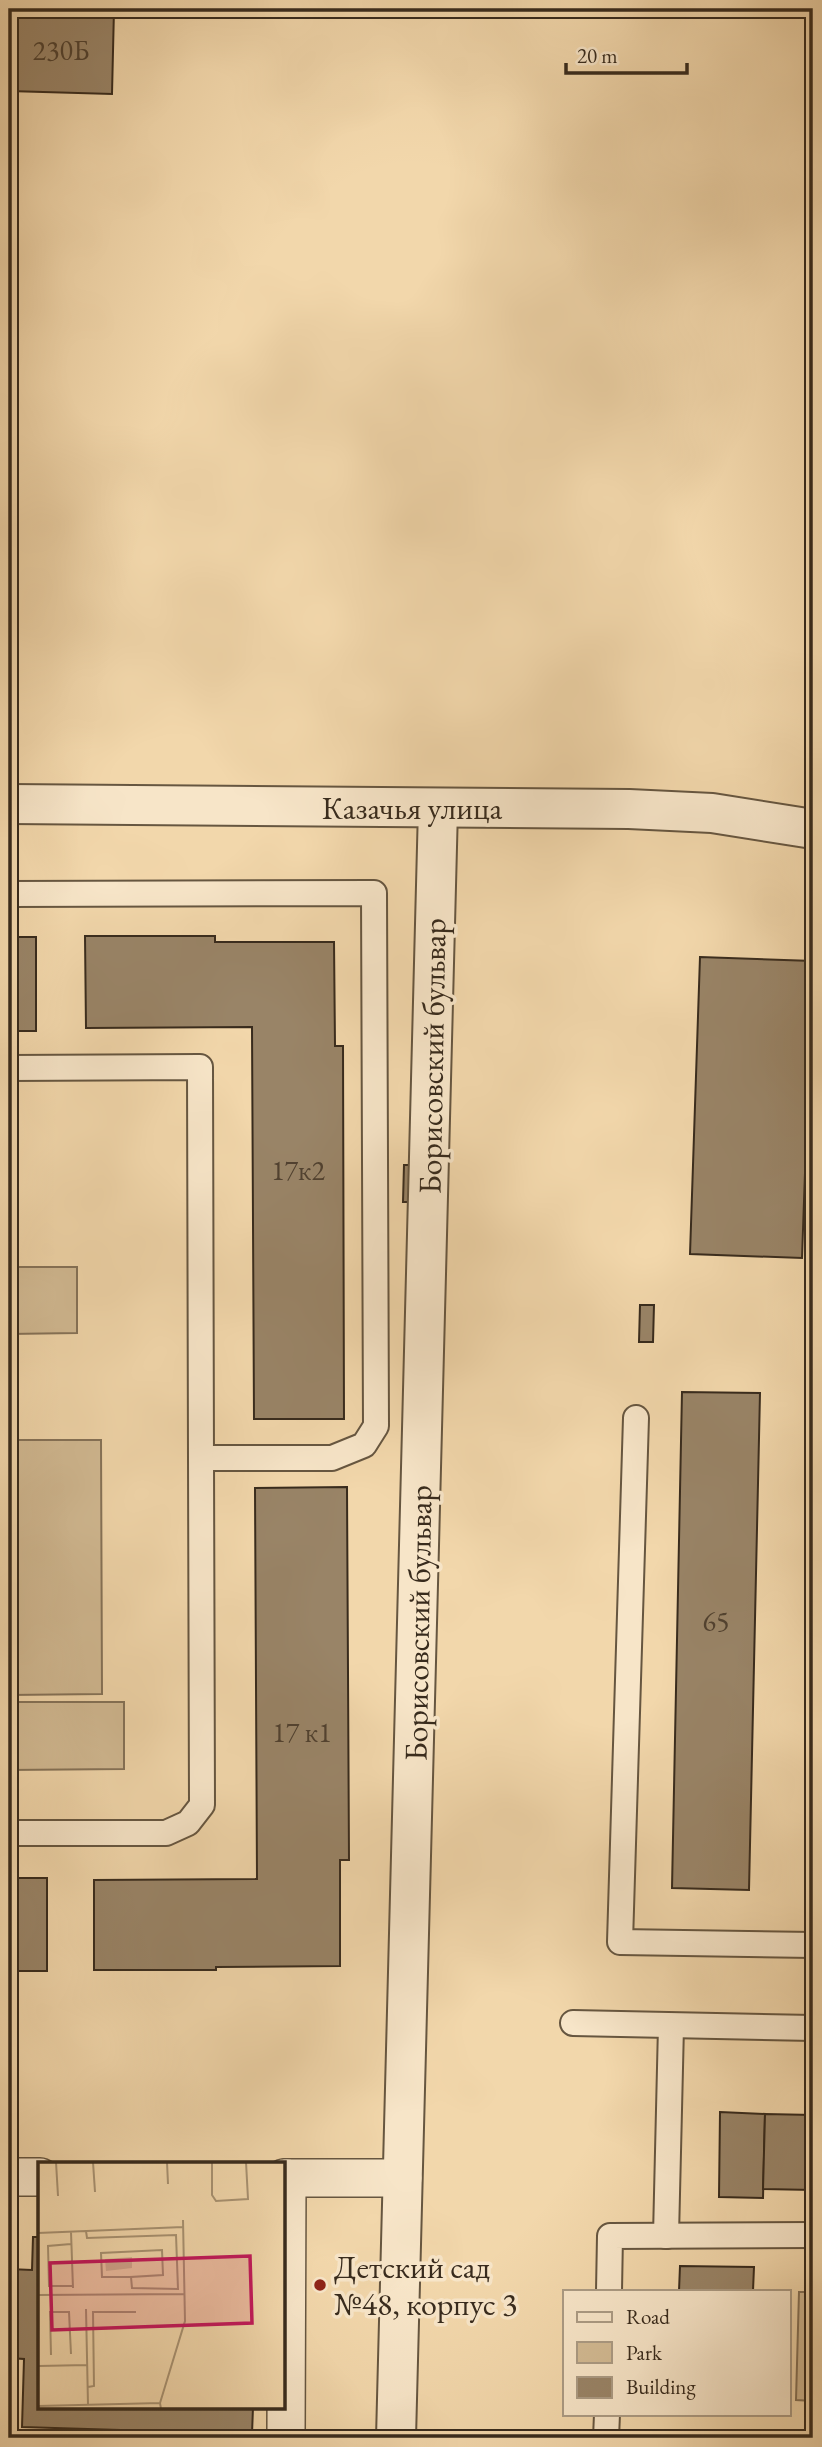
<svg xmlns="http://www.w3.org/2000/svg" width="822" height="2447" font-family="'EB Garamond',serif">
<rect width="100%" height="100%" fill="#f2d7ab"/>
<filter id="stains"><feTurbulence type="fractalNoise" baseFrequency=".00286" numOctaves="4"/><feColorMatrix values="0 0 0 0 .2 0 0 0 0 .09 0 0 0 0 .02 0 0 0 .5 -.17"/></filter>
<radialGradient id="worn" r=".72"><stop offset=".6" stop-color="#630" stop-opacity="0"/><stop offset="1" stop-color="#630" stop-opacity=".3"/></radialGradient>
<!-- green -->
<g fill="#d2ba93" stroke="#857258" stroke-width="2">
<polygon points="9,1267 77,1267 77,1333 9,1334"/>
<polygon points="9,1440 101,1440 102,1694 9,1695"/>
<polygon points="9,1702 124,1702 124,1769 9,1770"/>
<polygon points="799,2292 813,2292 813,2401 796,2400"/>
</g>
<!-- building -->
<g fill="#998467" stroke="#382b1d" stroke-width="2">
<polygon points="9,9 114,9 112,94 9,91"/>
<polygon points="85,936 215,936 215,942 334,942 335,1046 343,1046 344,1419 254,1419 252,1027 86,1028"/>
<rect x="9" y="937" width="27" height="94"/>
<polygon points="700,957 813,961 813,1060 809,1060 802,1258 690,1254"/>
<polygon points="404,1165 418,1165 417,1202 403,1202"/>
<polygon points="640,1305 654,1305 653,1342 639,1342"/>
<polygon points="682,1392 760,1393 749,1890 672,1888"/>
<polygon points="347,1487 349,1860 340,1860 340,1966 216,1967 216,1970 94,1970 94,1880 257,1879 255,1488"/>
<rect x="9" y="1878" width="38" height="93"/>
<polygon points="720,2112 765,2114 763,2198 719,2197"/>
<polygon points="765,2114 813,2115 813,2190 763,2189"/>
<polygon points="33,2237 40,2237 40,2407 253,2407 252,2434 22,2427 24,2359 9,2358 9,2269 32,2270"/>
<polygon points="680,2266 754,2267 753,2291 679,2291"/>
</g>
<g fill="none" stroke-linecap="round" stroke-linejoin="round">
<!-- service casing -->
<g stroke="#665640" stroke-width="28">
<g id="service">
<polyline points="9,894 374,893 376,1426 364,1445 332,1458 201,1458 200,1067 9,1068"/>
<polyline points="636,1418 620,1942 813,1945"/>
<polyline points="9,1833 166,1833 188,1823 202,1805 201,1458"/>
<polyline points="573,2023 813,2028"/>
<polyline points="666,2236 671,2026"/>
<polyline points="609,2291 610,2236 813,2235"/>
<polyline points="606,2438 607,2414"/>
</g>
</g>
<!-- pedestrian casing -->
<g stroke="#665640" stroke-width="40">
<g id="pedestrian">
<polyline points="9,2177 40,2177"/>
<polyline points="284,2178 403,2178"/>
<polyline points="286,2438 287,2178"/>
</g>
</g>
<!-- minor casing -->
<g stroke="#665640" stroke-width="42">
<g id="minor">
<polyline points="9,804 629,809 712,813 813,829"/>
<polyline points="396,2438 438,808"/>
</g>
</g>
<!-- service -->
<use href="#service" stroke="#f7e5c8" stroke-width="24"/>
<!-- pedestrian -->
<use href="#pedestrian" stroke="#f7e5c8" stroke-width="37"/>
<!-- minor -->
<use href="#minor" stroke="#f7e5c8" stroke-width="38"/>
</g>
<!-- markers -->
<circle fill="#8f2418" stroke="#f7e5c8" stroke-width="2.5" cx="320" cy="2285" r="7"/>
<g text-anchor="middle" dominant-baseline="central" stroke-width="7" stroke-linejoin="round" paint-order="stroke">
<!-- number labels -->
<g font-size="28" fill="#504130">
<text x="61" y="50">230Б</text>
<text x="298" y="1170">17к2</text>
<text x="716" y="1621">65</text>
<text x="302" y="1732">17 к1</text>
</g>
<!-- street labels -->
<g font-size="32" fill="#382b1d" stroke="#f7e5c8">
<text x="412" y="808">Казачья улица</text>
<text transform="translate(432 1056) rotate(-89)">Борисовский бульвар</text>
<text transform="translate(418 1623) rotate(-89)">Борисовский бульвар</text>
</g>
<!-- poi labels -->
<g font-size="32" fill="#382b1d" stroke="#f7e5c8" text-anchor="start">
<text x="334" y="2267">Детский сад<tspan x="334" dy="37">№48, корпус 3</tspan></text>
</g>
</g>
<!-- overview -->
<g transform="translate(38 2162)">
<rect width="247" height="247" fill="#f2d7ab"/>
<path d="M94,95V106L68,109L67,97Z" fill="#d2ba93"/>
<path fill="none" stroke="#a89272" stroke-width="2" d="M18,0L20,34M55,0L57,30M129,0L130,22M174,0V33L178,39L210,37L208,0M48,69L49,76L138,73L140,127L94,126L93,115L125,113L124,88L63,91L64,115H93M33,70L35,126M0,71L145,65M33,82L10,84L11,124H35M0,133L147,132M48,147L50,243M13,193L12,150H31L33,192M1,204L49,203M50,225L56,224L55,150H98M122,241L147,159L145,58M0,244L122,241L123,247"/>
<path fill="#c2185b" fill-opacity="0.15" stroke="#c2185b" stroke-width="3.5" d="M212,94L214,161L14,168L12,101Z"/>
<rect width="247" height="247" fill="none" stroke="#382b1d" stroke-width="3.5"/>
</g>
<!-- margin -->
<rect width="822" height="2447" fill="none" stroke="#f2d7ab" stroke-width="35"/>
<rect x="10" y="10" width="801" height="2426" fill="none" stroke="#382b1d" stroke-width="3.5"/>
<rect x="18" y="18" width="787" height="2412" fill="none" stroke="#382b1d" stroke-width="2"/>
<!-- legend -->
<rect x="563" y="2290" width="228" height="126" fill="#f7e5c8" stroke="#ab9b84" stroke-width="2"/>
<rect x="577" y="2312" width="35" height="10" fill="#f7e5c8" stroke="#ab9b84" stroke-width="2"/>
<text x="626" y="2324" font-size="21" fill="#382b1d">Road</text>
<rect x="577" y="2342" width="35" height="21" fill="#d2ba93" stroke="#ab9b84" stroke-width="2"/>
<text x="626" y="2360" font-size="21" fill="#382b1d">Park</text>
<rect x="577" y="2377" width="35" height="21" fill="#998467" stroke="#ab9b84" stroke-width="2"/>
<text x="626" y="2394" font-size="21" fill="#382b1d">Building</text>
<!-- scale -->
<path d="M566 63v10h121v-10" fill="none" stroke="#382b1d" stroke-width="3.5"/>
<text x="577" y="63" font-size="21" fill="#382b1d" stroke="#f7e5c8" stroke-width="5" paint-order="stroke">20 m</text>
<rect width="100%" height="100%" filter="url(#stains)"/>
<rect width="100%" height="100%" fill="url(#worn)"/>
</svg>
